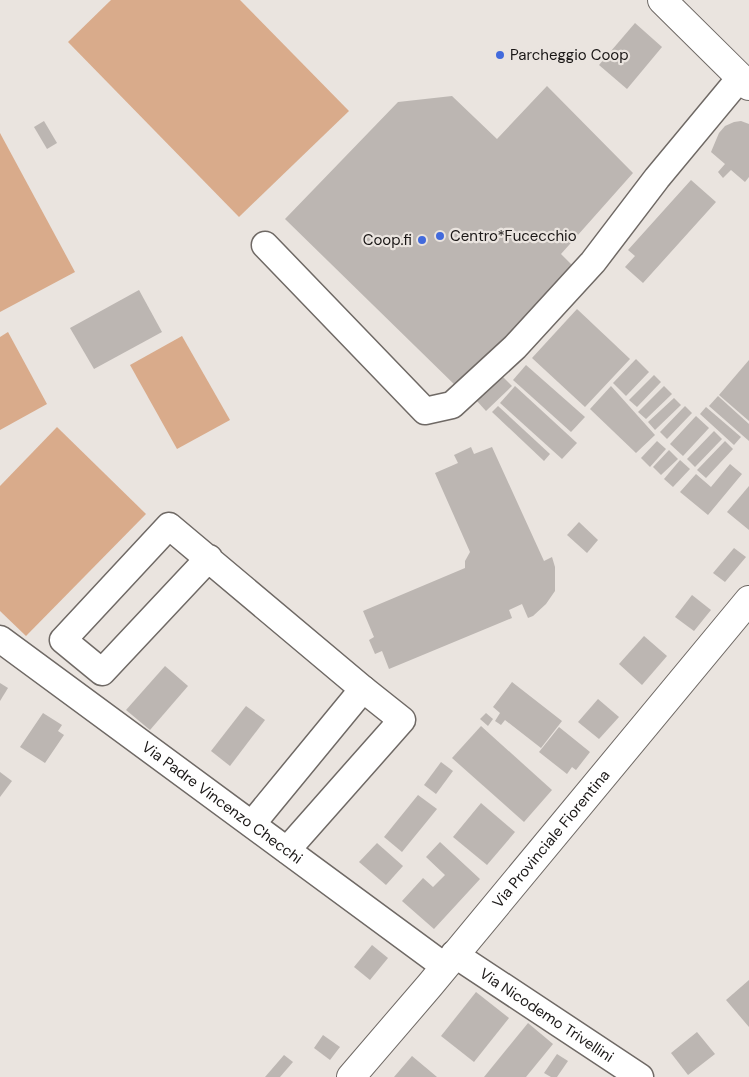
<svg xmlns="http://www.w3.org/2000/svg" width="749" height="1077" font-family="'DM Sans',sans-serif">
<rect width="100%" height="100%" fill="#eae4df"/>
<!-- green -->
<g fill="#d9ab8b">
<polygon points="111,0 240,0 349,111 239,217 68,42"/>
<polygon points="0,133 75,272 0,312"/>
<polygon points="8,332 47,404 0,430 0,337"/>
<polygon points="182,336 230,420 177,449 130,365"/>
<polygon points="57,427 146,514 26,636 0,611 0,486"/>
</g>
<!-- building -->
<g fill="#bcb6b2">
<polygon points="635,23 662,47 627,89 599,65"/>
<polygon points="547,86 633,173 561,254 576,269 459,389 285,219 398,102 452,96 497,139"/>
<polygon points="44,121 57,143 47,149 34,127"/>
<polygon points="741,121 749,124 749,177 745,182 731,170 723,178 718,172 725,164 711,152 719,133 725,126 734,122"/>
<polygon points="691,180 716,202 643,283 625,267 635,256 628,250"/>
<polygon points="139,290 162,332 94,369 70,328"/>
<polygon points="577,309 630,359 585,407 532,358"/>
<polygon points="636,359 649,372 626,396 613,383"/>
<polygon points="749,360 749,421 719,395"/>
<polygon points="526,365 585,417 571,432 513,380"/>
<polygon points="654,375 661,382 637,407 629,400"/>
<polygon points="502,376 512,386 486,411 476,400"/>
<polygon points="515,386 577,443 562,459 500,403"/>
<polygon points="611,386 655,435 636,453 590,409"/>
<polygon points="664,386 672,394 646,419 638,412"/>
<polygon points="718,396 749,424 749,441 709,406"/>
<polygon points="674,398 681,405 655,430 648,422"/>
<polygon points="498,406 550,454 544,461 492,412"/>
<polygon points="685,406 692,413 667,439 660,432"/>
<polygon points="706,407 741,437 734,445 700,414"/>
<polygon points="696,416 709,428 683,456 670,444"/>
<polygon points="714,431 722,439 695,467 687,459"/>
<polygon points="657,441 666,449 650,467 641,458"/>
<polygon points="725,441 733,449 706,478 697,470"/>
<polygon points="471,447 474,454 492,447 544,561 552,557 555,567 555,591 546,604 533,616 528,618 522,604 509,610 512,618 389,669 382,651 375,654 369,640 374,637 363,611 465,568 465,561 470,552 435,473 458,463 454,455"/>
<polygon points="669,450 678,459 661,475 653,467"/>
<polygon points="680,460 690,469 673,487 664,479"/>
<polygon points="730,464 742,474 708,515 680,492 696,474 711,487"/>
<polygon points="749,486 749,530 727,512"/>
<polygon points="579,522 598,540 587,553 567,535"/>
<polygon points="734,548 746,557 725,582 713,573"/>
<polygon points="692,595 711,610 694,631 675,617"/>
<polygon points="644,636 667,656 642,685 619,664"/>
<polygon points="165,666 188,686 150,730 126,710"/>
<polygon points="512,682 562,721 541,748 505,720 501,725 495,721 500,713 493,707"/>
<polygon points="0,683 8,688 0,701"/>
<polygon points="598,699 619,717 599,739 578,722"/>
<polygon points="246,706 265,720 230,766 211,751"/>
<polygon points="43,713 62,725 58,731 64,735 45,763 20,747"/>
<polygon points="486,713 493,719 488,726 480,719"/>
<polygon points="481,726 552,790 524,822 452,758"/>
<polygon points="559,727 590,752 576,770 572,767 567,774 539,752"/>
<polygon points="441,762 453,771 436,794 424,785"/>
<polygon points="0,772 12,781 0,797"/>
<polygon points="418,795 437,809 402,852 384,837"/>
<polygon points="481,803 515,832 487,865 453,837"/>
<polygon points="440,842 480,879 434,929 402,901 423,878 433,887 445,875 426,857"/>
<polygon points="377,843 403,866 386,885 359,862"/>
<polygon points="372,945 388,958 370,980 354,967"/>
<polygon points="749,980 749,1027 726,1000"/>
<polygon points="476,992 509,1018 474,1062 441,1036"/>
<polygon points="528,1023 553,1044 526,1077 484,1077"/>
<polygon points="697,1032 715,1054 688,1075 671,1053"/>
<polygon points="323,1035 340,1047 330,1060 314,1048"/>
<polygon points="557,1054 568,1061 557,1077 551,1077 544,1073"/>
<polygon points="284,1055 293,1062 280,1077 265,1077"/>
<polygon points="412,1056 437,1077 394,1077"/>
</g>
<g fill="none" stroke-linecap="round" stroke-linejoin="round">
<!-- minor casing -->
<g stroke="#6f6965" stroke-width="29">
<g id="minor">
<polyline points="265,245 425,411 452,405 515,347 593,262 657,178 740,78"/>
<polyline points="209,558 102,672 63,640 169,526 363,689"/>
<path id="s1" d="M0,639L444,966"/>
<polyline points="252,824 363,689 402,720 287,850"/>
<path id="s2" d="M454,954L640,1077"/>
</g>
</g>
<!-- major casing -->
<g stroke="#6f6965" stroke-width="30">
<g id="major">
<polyline points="662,0 749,86"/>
<path id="s3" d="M351,1077L430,985L749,600"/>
</g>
</g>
<!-- minor -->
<use href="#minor" stroke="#fff" stroke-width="26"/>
<!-- major -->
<use href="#major" stroke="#fff" stroke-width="28"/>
</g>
<!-- markers -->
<g fill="#426adc" stroke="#eae4df" stroke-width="2">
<circle cx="500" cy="55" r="5"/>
<circle cx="440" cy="236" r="5"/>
<circle cx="422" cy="240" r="5"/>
</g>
<g text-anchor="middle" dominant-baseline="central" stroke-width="4.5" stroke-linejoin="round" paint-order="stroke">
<!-- poi labels -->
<g font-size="15" fill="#1a1716" stroke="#eae4df" text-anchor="start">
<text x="510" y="55">Parcheggio Coop</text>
<text x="450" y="236">Centro*Fucecchio</text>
<text x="412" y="240" text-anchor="end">Coop.fi</text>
</g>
<!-- street labels -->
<g font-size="15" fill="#1a1716" stroke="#eae4df">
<text stroke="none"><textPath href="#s1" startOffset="276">Via Padre Vincenzo Checchi</textPath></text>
<text stroke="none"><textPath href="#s3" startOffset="311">Via Provinciale Fiorentina</textPath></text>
<text stroke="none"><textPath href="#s2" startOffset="111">Via Nicodemo Trivellini</textPath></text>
</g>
</g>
</svg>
